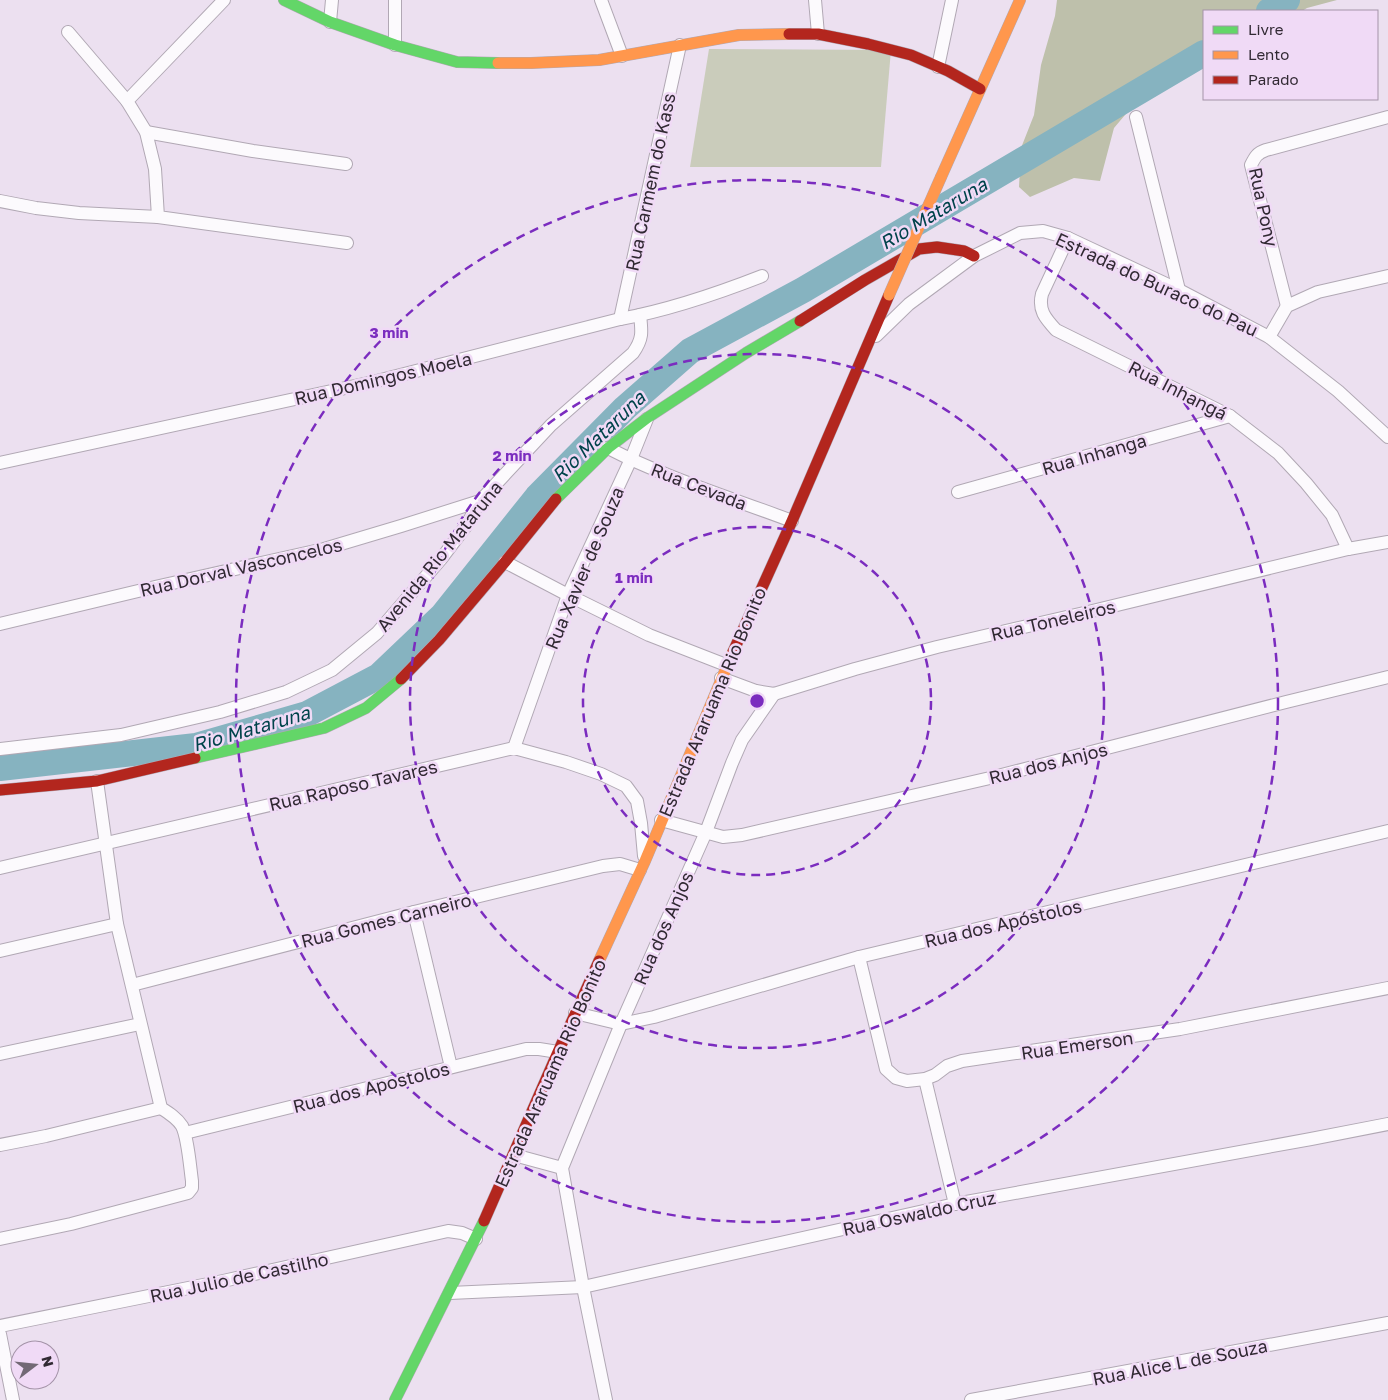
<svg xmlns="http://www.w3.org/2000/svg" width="1388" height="1400" font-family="'Golos Text',sans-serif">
<rect width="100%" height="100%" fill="#ece0f0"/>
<!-- green -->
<polygon fill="#caccbb" points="709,49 891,50 881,167 690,167"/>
<!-- forest -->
<polygon fill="#bec0ab" points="1057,0 1337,0 1307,8 1302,11 1204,11 1204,47 1175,56 1114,128 1100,181 1074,178 1030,197 1019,187 1021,148 1034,115 1041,65 1055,16"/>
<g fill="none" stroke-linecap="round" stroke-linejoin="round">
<!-- river -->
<g stroke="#86b3c0" stroke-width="26">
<polyline points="1269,11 1287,0"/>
<polyline points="0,768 196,746 307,714 379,676 442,616 537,497 625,408 690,351 803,290 1204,53"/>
</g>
<!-- street casing -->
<g stroke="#b1a8b4" stroke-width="14">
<g id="street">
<polyline points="224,0 127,101 146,132 155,169 158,217 347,243"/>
<polyline points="601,0 622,56"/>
<polyline points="815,0 818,34"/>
<polyline points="330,22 332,0"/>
<polyline points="68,32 127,101"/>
<polyline points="395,45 395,0"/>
<polyline points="938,67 952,0"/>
<polyline points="1136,117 1179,290"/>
<polyline points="146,132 253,151 346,164"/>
<polyline points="0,201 36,208 79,213 158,217"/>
<path d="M1068,238L1042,294C1038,310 1045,318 1056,330L1230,416L1278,453L1306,483L1332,515L1348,549"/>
<path d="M1287,306L1251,165C1255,157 1257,153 1266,150L1388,117"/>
<polyline points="620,319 680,45"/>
<polyline points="876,336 909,304 974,256 1020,233 1043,231 1068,238 1179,290 1269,337 1338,391 1388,437"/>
<polyline points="1269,337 1287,306 1318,292 1388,276"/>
<path d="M608,448C666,478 731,498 792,521"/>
<path d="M0,463L373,382L620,319C669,310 716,294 762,276"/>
<polyline points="958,492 1230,416"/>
<polyline points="505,562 568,595 649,635 726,665"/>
<polyline points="0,624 155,587 324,549 401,526 480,501"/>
<polyline points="721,678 756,691 774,694 855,669 937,647 1084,613 1348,549 1388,542"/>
<polyline points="514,748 568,595 631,459 647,419"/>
<path d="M0,749L121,735L220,712L286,692L332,670L377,633L441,559L466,526L480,501L551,425L633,353C643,339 642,332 640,315"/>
<polyline points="661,820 723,837 742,835 990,778 1286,702 1388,677"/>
<polyline points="0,868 514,748 566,762 601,774 626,786 637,801 641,823 644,856"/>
<polyline points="414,912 451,1067"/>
<polyline points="0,951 117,924"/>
<polyline points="859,957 886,1069 896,1078 907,1081 925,1079 935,1075 947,1066 962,1061 1180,1029 1388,988"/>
<polyline points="132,985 414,912 603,866 620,864 640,870"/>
<polyline points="575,1013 621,1024 654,1017 859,957 1388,831"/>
<polyline points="0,1054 140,1024"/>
<polyline points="925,1079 955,1204"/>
<polyline points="185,1133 526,1049 539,1049 558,1052"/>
<polyline points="0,1145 46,1136 161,1108"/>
<polyline points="514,1155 562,1168"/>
<path d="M0,1239L71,1224L188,1193L192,1188V1181C190,1167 188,1138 182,1126C177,1118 169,1113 161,1108L117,924L97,781"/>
<polyline points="450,1293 583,1287 955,1204 1311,1139 1388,1124"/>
<polyline points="0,1326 223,1281 448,1231 462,1233 476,1239"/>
<polyline points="0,1334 13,1400"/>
<polyline points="606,1400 583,1287 562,1168 621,1024 706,832 732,763 742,740 774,694"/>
<polyline points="971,1400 1388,1323"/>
</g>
</g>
<!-- fast casing -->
<g stroke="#b1a8b4" stroke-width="12">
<g id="fast">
<polyline points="284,0 330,22 395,45 457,62 498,63"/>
<polyline points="556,499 608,448 647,418 746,353 800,321"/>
<polyline points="195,758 324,728 366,708 401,679"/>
<polyline points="395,1400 484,1221"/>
</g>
</g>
<!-- slow casing -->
<g stroke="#b1a8b4" stroke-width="12">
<g id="slow">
<polyline points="498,63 531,63 599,60 739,35 789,34"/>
<polyline points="941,177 1020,0"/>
<polyline points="599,961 645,861 733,652"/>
</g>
</g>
<!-- jam casing -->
<g stroke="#b1a8b4" stroke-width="12">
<g id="jam">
<polyline points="789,34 818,34 868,44 911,55 948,71 980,89"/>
<polyline points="800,321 865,280 919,249 937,247 964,251 974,256"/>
<polyline points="733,652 792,521 889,295"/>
<polyline points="401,679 439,640 505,562 556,499"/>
<polyline points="0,790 97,781 195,758"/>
<polyline points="484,1221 558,1052 599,961"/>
</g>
</g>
<!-- street -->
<use href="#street" stroke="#fcfafd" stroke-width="12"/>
<!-- fast -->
<use href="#fast" stroke="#63d668" stroke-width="11"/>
<!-- slow -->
<use href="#slow" stroke="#ff974d" stroke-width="11"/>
<!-- jam -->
<use href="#jam" stroke="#b3261e" stroke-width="11"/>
<!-- slow-bridge casing -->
<g stroke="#b8a3ab" stroke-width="12" stroke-linecap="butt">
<polyline id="slow-bridge" points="889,295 941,177"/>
</g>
<!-- slow-bridge -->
<use href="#slow-bridge" stroke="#ff974d" stroke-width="11"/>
</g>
<!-- distance rings -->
<g fill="none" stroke="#7b2cbf" stroke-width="2.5" stroke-dasharray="9 6">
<circle cx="757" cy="701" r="174"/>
<circle cx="757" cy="701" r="347"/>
<circle cx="757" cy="701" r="521"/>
</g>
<g text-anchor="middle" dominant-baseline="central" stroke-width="5" stroke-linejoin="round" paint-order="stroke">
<!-- street labels -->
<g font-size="18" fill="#312933" stroke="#f0daf6">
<text transform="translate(650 182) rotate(-78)">Rua Carmem do Kass</text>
<text transform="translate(1264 207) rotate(78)">Rua Pony</text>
<text transform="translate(1157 284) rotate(25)">Estrada do Buraco do Pau</text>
<text transform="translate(383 378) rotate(-13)">Rua Domingos Moela</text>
<text transform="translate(1178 390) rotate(27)">Rua Inhangá</text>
<text transform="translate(1094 454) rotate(-16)">Rua Inhanga</text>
<text transform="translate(699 486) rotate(21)">Rua Cevada</text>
<text transform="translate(439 556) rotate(-51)">Avenida Rio Mataruna</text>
<text transform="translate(241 567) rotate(-13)">Rua Dorval Vasconcelos</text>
<text transform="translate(584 568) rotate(-67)">Rua Xavier de Souza</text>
<text transform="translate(1053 620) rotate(-13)">Rua Toneleiros</text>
<text transform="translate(712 702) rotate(-67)">Estrada Araruama Rio Bonito</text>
<text transform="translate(1048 763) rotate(-14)">Rua dos Anjos</text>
<text transform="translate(353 785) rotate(-13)">Rua Raposo Tavares</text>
<text transform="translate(386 920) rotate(-14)">Rua Gomes Carneiro</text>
<text transform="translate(1003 923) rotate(-13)">Rua dos Apóstolos</text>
<text transform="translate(663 928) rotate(-66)">Rua dos Anjos</text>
<text transform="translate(1077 1045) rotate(-8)">Rua Emerson</text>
<text transform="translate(550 1073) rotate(-66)">Estrada Araruama Rio Bonito</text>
<text transform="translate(371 1087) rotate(-14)">Rua dos Apostolos</text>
<text transform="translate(919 1213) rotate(-12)">Rua Oswaldo Cruz</text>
<text transform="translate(239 1277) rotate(-12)">Rua Julio de Castilho</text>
<text transform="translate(1180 1362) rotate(-11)">Rua Alice L de Souza</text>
</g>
<!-- water labels -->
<g font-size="19" font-style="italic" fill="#00434b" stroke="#f0daf6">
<text transform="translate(933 213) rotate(-31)">Rio Mataruna</text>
<text transform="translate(598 436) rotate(-44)">Rio Mataruna</text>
<text transform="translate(251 728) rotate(-16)">Rio Mataruna</text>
</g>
</g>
<circle cx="757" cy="701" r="8" fill="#7b2cbf" stroke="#f0daf6" stroke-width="2.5"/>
<g font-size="15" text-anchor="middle" font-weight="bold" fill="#7b2cbf" stroke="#f0daf6" stroke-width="5" stroke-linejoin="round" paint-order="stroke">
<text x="389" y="338">3 min</text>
<text x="512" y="461">2 min</text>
<text x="634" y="583">1 min</text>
</g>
<!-- legend -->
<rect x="1203" y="10" width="175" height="90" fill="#f0daf6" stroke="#a493a8"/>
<rect x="1213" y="26" width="25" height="8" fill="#63d668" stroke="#a493a8"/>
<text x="1248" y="35" font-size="15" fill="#312933">Livre</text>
<rect x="1213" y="51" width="25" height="8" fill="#ff974d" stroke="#a493a8"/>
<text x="1248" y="60" font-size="15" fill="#312933">Lento</text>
<rect x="1213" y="76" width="25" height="8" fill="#b3261e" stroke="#a493a8"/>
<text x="1248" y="85" font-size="15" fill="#312933">Parado</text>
<!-- north arrow -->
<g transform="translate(35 1365) rotate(74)"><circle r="24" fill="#f0daf6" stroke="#a493a8"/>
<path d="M0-4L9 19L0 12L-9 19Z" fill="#726975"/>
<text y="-8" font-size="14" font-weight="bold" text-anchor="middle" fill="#312933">N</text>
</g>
</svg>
